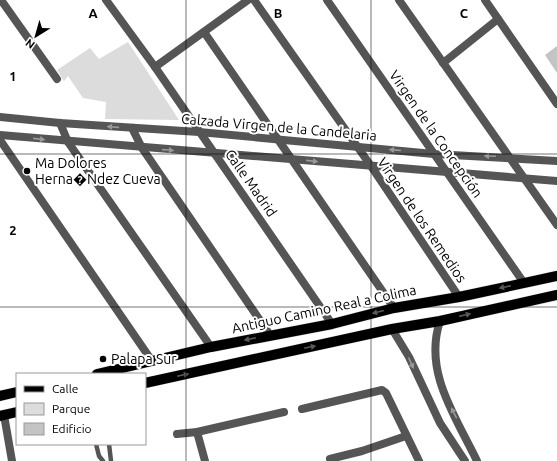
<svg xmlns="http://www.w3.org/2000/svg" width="557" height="461" font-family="Ubuntu,sans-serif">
<rect width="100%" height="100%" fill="#fff"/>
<!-- green -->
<polygon fill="#dcdcdc" points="128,42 179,120 105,119 106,102 83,98 68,76 64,81 57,70 90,48 99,59"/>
<!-- building -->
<polygon fill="#c4c4c4" points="557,46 557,73 545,55"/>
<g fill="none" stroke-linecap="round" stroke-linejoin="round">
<!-- primary casing -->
<g stroke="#dbdbdb" stroke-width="11">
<g id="primary">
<polyline points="97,374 211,347 332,324 394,308 459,297 557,276"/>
<polyline points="145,383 392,329 440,321 557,295"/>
<polyline points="0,396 17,392"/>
<polyline points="0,416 17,412"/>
</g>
</g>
<!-- service -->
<g stroke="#555" stroke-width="4.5">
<polyline points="96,444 99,456 103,461"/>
<polyline points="109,444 111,461"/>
</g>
<!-- minor -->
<g stroke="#555" stroke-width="8">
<polyline points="1,0 57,79"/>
<polyline points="106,0 155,67 332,324"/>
<polyline points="254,0 371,166 459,297"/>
<polyline points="327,0 524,283"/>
<polyline points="399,0 557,225"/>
<polyline points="204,32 394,308"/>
<polyline points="443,63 498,19"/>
<polyline points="155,67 248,0"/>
<polyline points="0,117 60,123 199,132 434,154 557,161"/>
<polyline points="60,123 68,142 211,347"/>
<polyline points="132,128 142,148 270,335"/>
<polyline points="0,135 557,181"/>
<polyline points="0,140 152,361"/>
<polyline points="302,409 382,390 386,393 419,461"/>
<polyline points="4,415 12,461"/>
<polyline points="197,432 205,461"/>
<polyline points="177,434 197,432 284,412"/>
<polyline points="330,459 362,451 406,436"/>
</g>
<!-- tertiary -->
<g stroke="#555" stroke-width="8">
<polyline points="485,0 557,104"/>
<path d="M440,321C423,372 456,417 477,461"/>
<polyline points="392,329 409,357 440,423 465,461"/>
</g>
<!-- primary -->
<use href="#primary" stroke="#000" stroke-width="10"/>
</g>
<!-- one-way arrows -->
<defs><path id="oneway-solid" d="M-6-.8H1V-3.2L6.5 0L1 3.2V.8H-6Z"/></defs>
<g fill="#999">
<use href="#oneway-solid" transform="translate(113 127) rotate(-176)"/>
<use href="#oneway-solid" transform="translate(39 139) rotate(6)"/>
<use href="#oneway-solid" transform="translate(168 150) rotate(4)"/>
<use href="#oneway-solid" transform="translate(395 150) rotate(-175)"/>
<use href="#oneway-solid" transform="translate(490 156) rotate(-178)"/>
<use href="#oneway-solid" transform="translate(312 161) rotate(6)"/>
<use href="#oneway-solid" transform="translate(411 363) rotate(66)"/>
<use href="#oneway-solid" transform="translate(454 413) rotate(-117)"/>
</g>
<g fill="#595959">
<use href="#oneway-solid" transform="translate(505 287) rotate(168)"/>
<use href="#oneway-solid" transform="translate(378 312) rotate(166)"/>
<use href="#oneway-solid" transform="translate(465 315) rotate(-13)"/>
<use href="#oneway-solid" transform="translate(250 339) rotate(168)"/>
<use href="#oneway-solid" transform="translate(310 347) rotate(-12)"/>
<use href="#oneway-solid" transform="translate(183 375) rotate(-12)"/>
</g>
<!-- grid -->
<path fill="none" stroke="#000" stroke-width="1" stroke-opacity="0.55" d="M186,0V461M371,0V461M0,154H557M0,307H557"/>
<!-- markers -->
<g fill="#000" stroke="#fff" stroke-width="1.5">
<circle cx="27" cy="171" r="4"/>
<circle cx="103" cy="359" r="4"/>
</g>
<g text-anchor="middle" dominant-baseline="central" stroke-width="4" stroke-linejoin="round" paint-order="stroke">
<!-- street labels -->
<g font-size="14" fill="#000" stroke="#fff">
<text transform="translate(279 127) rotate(5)">Calzada Virgen de la Candelaria</text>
<text transform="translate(436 134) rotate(55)">Virgen de la Concepción</text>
<text transform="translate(251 183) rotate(55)">Calle Madrid</text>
<text transform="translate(422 220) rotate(56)">Virgen de los Remedios</text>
<text transform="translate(324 309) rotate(-12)">Antiguo Camino Real a Colima</text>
</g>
<!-- poi labels -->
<g font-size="14" fill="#000" stroke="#fff" text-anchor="start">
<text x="35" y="163">Ma Dolores<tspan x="35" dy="16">Herna�Ndez Cueva</tspan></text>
<text x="111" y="359">Palapa Sur</text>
</g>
</g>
<g font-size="13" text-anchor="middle" font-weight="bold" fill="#000" stroke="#fff" stroke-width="4" stroke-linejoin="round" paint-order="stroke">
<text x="93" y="18">A</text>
<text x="278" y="18">B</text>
<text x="464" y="18">C</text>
<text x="13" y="81">1</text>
<text x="13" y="235">2</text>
</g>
<!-- legend -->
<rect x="16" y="373" width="130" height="72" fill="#ffffff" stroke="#999999"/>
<rect x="24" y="386" width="20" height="6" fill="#000000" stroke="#999999"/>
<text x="52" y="393" font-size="12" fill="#000000">Calle</text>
<rect x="24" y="403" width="20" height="12" fill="#dcdcdc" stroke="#999999"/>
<text x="52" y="413" font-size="12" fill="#000000">Parque</text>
<rect x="24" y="423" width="20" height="12" fill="#c4c4c4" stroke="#999999"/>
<text x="52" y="433" font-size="12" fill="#000000">Edificio</text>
<!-- north arrow -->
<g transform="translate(36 36) rotate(217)" stroke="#ffffff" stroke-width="3" paint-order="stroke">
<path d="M0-3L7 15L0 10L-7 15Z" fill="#000000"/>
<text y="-6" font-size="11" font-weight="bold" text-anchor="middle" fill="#000000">N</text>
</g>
</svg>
